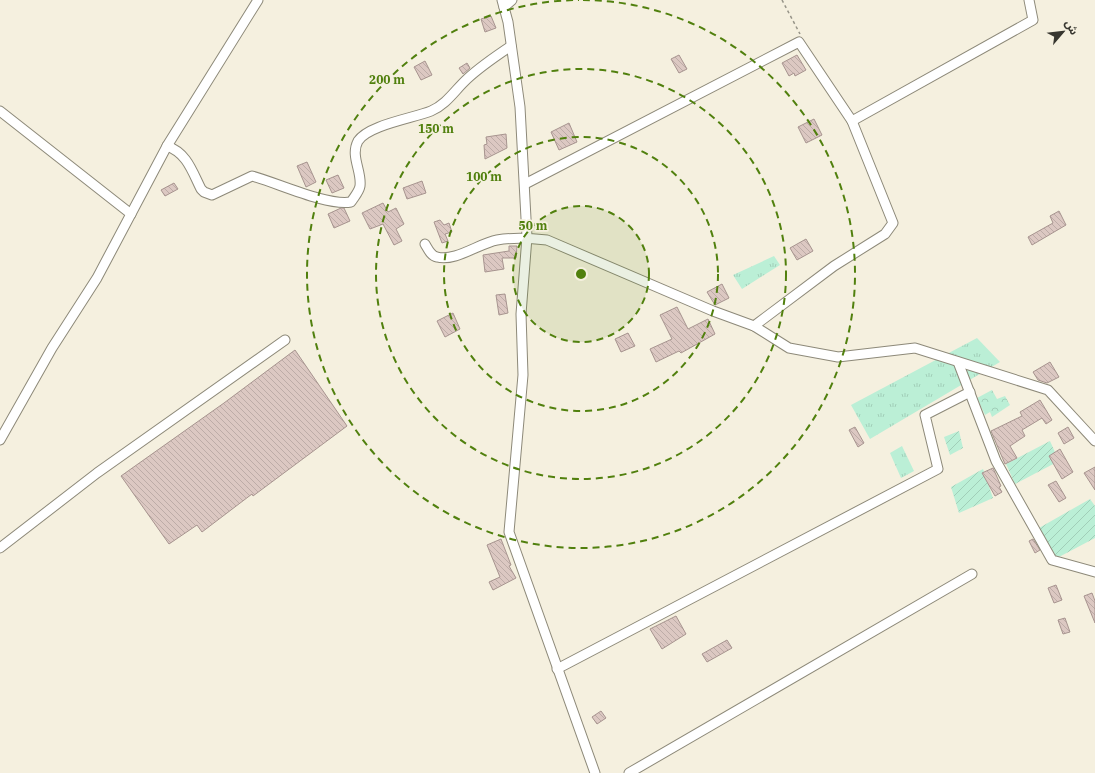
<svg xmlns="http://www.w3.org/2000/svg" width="1095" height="773" font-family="'IBM Plex Serif','Noto Sans Arabic',serif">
<defs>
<pattern id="grass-tufts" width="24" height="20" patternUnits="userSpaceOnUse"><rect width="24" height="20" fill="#bbefd6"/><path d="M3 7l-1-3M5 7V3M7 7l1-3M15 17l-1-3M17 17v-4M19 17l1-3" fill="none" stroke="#a1ceb8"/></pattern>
<pattern id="forest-crowns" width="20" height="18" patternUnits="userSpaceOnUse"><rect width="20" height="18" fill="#bbefd6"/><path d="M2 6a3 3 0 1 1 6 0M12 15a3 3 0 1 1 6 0" fill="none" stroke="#a1ceb8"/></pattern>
<pattern id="garden-furrows" width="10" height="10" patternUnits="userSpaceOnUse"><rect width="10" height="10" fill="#bbefd6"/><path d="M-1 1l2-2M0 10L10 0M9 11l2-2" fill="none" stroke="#a1ceb8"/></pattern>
<pattern id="building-back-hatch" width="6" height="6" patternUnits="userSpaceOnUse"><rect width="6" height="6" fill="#dcc8c2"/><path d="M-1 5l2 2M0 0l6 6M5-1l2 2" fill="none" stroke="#bdaca7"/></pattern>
</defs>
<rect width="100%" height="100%" fill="#f5f0df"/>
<!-- grass -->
<g fill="url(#grass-tufts)">
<polygon points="774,256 780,265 742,289 733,275"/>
<polygon points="977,338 1000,362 870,439 851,405"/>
<polygon points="902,446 914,471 901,478 890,453"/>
</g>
<!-- forest -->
<polygon fill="url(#forest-crowns)" points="992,390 997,399 1005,396 1010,405 992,417 990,412 985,415 977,398"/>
<!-- garden -->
<g fill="url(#garden-furrows)">
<polygon points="959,431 963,448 950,455 944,437"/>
<polygon points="1050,441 1059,461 1015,484 1006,464"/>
<polygon points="983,469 993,498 959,513 951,487"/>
<polygon points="1090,499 1095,506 1095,538 1057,558 1039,528"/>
</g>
<!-- building -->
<g fill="url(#building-back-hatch)" stroke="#a7948f">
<polygon points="491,16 496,28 485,32 481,19"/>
<polygon points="679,55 687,69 679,73 671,59"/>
<polygon points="797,55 806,70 795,76 794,73 789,76 782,63"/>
<polygon points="425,61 432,75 421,80 414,67"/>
<polygon points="467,63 470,68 463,74 459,68"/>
<polygon points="814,119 822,135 806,143 798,127"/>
<polygon points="569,123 577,142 559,150 551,132"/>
<polygon points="506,134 507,148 485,159 484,145 487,144 486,137"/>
<polygon points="307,162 316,182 306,187 297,166"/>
<polygon points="338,175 344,188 332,193 326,180"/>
<polygon points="422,181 426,193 407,199 403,188"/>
<polygon points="174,183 178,189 165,196 161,190"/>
<polygon points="383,203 388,212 396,208 404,224 396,229 402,241 394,245 383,224 370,229 362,213"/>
<polygon points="341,208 344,208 350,221 334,228 328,214"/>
<polygon points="1059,211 1066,225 1032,245 1028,237 1053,223 1050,216"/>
<polygon points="440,220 444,225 449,223 452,232 445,234 448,241 442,243 434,222"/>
<polygon points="806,239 813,251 797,260 790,248"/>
<polygon points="509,246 517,246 516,258 502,258 504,269 485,272 483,255 509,251"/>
<polygon points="722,284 729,298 715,305 707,292"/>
<polygon points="505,294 508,313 499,315 496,295"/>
<polygon points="677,307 688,329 708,319 715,334 681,353 679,351 656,362 650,349 672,339 660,315"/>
<polygon points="453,313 460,329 445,337 437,321"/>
<polygon points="628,333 635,346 621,352 615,339"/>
<polygon points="295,350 347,426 253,496 252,494 202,532 197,525 169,544 121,476 224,403"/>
<polygon points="1050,362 1059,377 1047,383 1038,380 1033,372"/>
<polygon points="1040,400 1052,420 1046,424 1042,418 1022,430 1025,436 1010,446 1017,458 1005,464 991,431 1022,416 1020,412"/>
<polygon points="855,427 864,443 858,447 849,430"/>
<polygon points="1068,427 1074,438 1064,444 1058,433"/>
<polygon points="1060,449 1073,472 1062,479 1049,456"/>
<polygon points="1095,467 1095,490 1084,473"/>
<polygon points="993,468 1001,486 999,487 1002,492 995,496 982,473"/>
<polygon points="1056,481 1066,498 1059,502 1048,485"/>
<polygon points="501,539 511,565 509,566 516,578 493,590 489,582 500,577 487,545"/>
<polygon points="1033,539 1040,550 1035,553 1029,541"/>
<polygon points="1056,585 1062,600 1054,603 1048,588"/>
<polygon points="1092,593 1095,601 1095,623 1084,596"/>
<polygon points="676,616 686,634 662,649 650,629"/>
<polygon points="1065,618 1070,632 1063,634 1058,620"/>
<polygon points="727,640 732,648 707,662 702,654"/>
<polygon points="601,711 606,718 597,724 592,717"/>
</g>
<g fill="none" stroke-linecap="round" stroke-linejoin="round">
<!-- minor casing -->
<g stroke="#8d8979" stroke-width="11">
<g id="minor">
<polyline points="502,0 508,22 520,107 527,237 521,314 523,375 509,532 595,773"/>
<polyline points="504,7 512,0"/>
<polyline points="0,111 131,214"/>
<path d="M167,146C187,153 192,171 201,189L204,192L212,195L252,176C278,183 326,206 351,202C354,197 359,192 360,186C362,171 350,156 358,141C368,125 414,118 431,111C447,104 455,90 467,79C481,66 496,56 511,46"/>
<polyline points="525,184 799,42 852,121 1033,20 1029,0"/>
<path d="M425,244C428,249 431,256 437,257C455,262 480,243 497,240C514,237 530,238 547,240L713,311L754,326L789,348L838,357L915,348L1048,390L1095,441"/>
<polyline points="754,326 834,266 885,234 893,223 852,121"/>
<polyline points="958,362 996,461 1052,560 1095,572"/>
<polyline points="0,440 52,348 97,278 167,146 258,0"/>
<polyline points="0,548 97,473 285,340"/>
<polyline points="557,669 938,469 925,415 970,392"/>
<polyline points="629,773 972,574"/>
</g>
</g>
<!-- path -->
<polyline stroke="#979488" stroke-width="1.5" stroke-dasharray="3 3" stroke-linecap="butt" points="782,0 800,34"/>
<!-- minor -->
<use href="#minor" stroke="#fff" stroke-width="9"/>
</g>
<!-- distance rings -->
<circle cx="581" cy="274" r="68" fill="#51800e" fill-opacity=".12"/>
<g fill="none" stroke="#51800e" stroke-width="2" stroke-dasharray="7 5">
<circle cx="581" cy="274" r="68"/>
<circle cx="581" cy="274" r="137"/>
<circle cx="581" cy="274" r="205"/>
<path d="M583 0A274 274 0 1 1 579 0"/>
</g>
<circle cx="581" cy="274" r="6" fill="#51800e" stroke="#f5f0df" stroke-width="2"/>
<g font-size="12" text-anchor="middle" font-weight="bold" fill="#51800e" stroke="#f5f0df" stroke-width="3.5" stroke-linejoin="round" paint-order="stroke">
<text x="387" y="84">200 m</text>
<text x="436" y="133">150 m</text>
<text x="484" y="181">100 m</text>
<text x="533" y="230">50 m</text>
</g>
<!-- north arrow -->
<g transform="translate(1063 32) rotate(62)" stroke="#f5f0df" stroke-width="3" paint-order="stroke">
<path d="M0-3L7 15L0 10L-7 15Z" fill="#37362f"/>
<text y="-6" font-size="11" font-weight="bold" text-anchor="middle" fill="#37362f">ش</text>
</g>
</svg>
